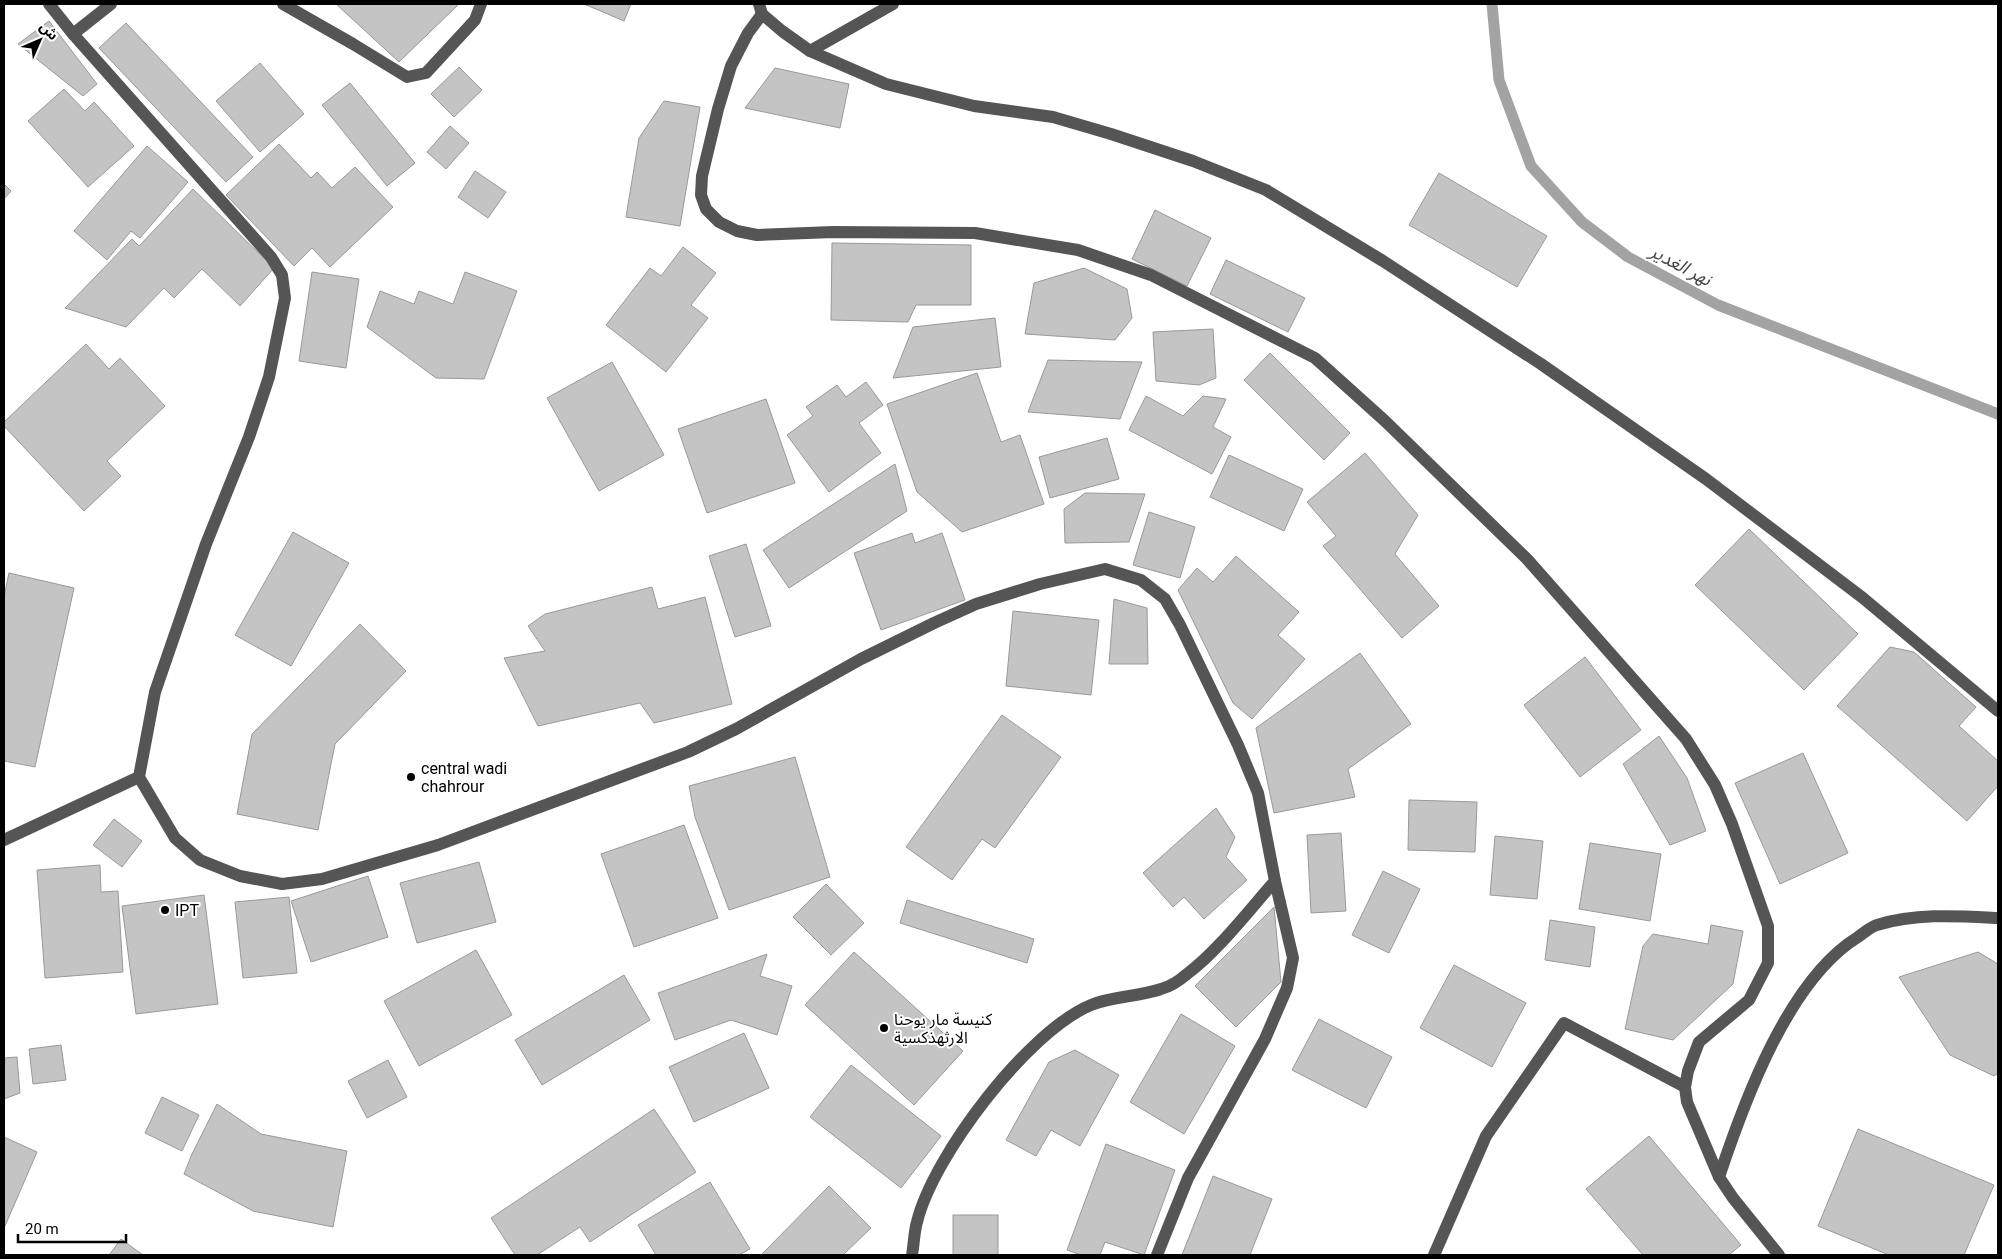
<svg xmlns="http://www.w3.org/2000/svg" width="2002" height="1259" font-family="Roboto,'Noto Sans Arabic',sans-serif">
<rect width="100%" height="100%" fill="#fff"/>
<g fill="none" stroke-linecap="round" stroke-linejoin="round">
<!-- stream -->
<polyline stroke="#a3a3a3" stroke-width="11" points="1492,4 1499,80 1531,166 1582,222 1628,257 1718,305 1998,414"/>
</g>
<!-- building -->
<g fill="#c4c4c4" stroke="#999">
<polygon points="336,4 459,4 399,62"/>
<polygon points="584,4 631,4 624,21"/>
<polygon points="49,21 97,84 83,96 18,44"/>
<polygon points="126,23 253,157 226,182 99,48"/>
<polygon points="260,63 304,114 260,152 216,101"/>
<polygon points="459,67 482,90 454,117 431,94"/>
<polygon points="775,68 849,84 840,128 745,108"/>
<polygon points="350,83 415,163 387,186 322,105"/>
<polygon points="64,89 85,111 94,102 134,146 88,187 28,121"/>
<polygon points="664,101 700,107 680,226 626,217 639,138"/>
<polygon points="450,126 469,143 446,169 427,152"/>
<polygon points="279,144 311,178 317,172 332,188 355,167 393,207 330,267 312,248 294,266 226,195"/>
<polygon points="147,146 188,182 140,238 131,231 107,260 74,231"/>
<polygon points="475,171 506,192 488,218 458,197"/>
<polygon points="1439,173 1547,236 1517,287 1409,225"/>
<polygon points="4,184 11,191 4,199"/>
<polygon points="193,189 274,268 240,306 202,269 174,298 164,288 126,327 65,308 132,239 139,246"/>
<polygon points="1155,210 1211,238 1187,286 1132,259"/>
<polygon points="832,243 971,245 971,305 916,305 908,322 831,320"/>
<polygon points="683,247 716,273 691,305 708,318 666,372 606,325 650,268 661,276"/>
<polygon points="1226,260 1305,298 1288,332 1210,294"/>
<polygon points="1084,268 1127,289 1132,318 1115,340 1025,334 1034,283"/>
<polygon points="312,272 359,279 346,368 299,361"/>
<polygon points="465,272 517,291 484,379 436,378 367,327 380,291 414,304 419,291 453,304"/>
<polygon points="995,318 1001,367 893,378 913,327"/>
<polygon points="1213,329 1216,378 1199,385 1156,381 1153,332"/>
<polygon points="86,344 109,369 120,358 165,406 107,461 121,476 84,511 4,426 4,422"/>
<polygon points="1270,353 1350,433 1324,460 1244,380"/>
<polygon points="1048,360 1142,362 1120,419 1028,412"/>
<polygon points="612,362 664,455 599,491 547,398"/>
<polygon points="977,373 1001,442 1020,435 1044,504 962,532 917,492 887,404"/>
<polygon points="866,382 883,405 859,423 881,453 829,492 787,435 813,416 806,407 837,385 846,397"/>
<polygon points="1146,396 1183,416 1203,396 1226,399 1213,427 1231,437 1212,474 1129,430"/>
<polygon points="766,399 795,483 707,513 678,429"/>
<polygon points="1107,438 1119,479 1050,498 1039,457"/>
<polygon points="1365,453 1418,515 1395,554 1439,606 1402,638 1323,546 1336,536 1307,502"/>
<polygon points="1229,455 1303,489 1284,531 1210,497"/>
<polygon points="895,464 907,511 789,588 763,550"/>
<polygon points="1085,493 1145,494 1129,542 1065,543 1064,509"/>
<polygon points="1149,512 1195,527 1180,578 1133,565"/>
<polygon points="1749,529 1858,634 1804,690 1695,585"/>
<polygon points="293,532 349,563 291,666 235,635"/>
<polygon points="912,533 915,543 942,533 965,600 881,630 854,553"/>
<polygon points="746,544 771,626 735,637 709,556"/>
<polygon points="1236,556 1299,612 1278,635 1305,659 1252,719 1233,703 1178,590 1197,568 1213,582"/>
<polygon points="9,573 74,588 35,767 4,761 4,597"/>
<polygon points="652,587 658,609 705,597 732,704 654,723 640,703 538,726 504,658 545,651 528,626 545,614"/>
<polygon points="1114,599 1147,608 1148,664 1109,664"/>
<polygon points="1013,611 1099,620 1091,695 1006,686"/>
<polygon points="360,624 406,671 335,744 318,830 237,814 252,734"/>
<polygon points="1890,647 1914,652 1976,707 1959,726 1998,761 1998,786 1967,821 1837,706"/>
<polygon points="1360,653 1411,724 1348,769 1355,797 1274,813 1256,728"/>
<polygon points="1585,657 1641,730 1580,777 1524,705"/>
<polygon points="1002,715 1061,757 995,848 982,839 952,880 906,847"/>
<polygon points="1659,736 1687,778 1706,831 1670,845 1623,764"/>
<polygon points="1803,753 1848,853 1780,884 1735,783"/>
<polygon points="795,757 830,877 729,910 695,817 689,786"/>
<polygon points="1409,800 1477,802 1475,852 1408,850"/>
<polygon points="1216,808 1235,837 1226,857 1247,880 1204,919 1184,897 1173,907 1143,873"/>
<polygon points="114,819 142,841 122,867 93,845"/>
<polygon points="684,825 718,918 634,947 601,854"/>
<polygon points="1341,833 1346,911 1311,913 1307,835"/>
<polygon points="1495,836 1543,841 1537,899 1490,895"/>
<polygon points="1590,843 1661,854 1650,921 1579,909"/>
<polygon points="479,862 496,922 417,943 400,883"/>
<polygon points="100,865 101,892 118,891 123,972 45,978 37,870"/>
<polygon points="1383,871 1420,889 1389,953 1352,935"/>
<polygon points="368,876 388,937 311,962 291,901"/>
<polygon points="826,884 864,923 831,955 793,917"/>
<polygon points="204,895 218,1004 136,1014 122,906"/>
<polygon points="289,897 297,973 243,978 235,902"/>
<polygon points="907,900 1034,939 1027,963 900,923"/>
<polygon points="1274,907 1281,982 1236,1027 1195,986"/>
<polygon points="1550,920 1595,927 1590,967 1545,960"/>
<polygon points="1711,925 1743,931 1733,984 1673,1040 1625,1029 1643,946 1653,934 1708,944"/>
<polygon points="476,950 512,1015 419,1066 384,1001"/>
<polygon points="854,952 963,1051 914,1105 805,1005"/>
<polygon points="1978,952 1998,964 1998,1073 1994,1076 1950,1055 1899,977"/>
<polygon points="767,954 760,976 792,986 777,1035 731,1020 675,1040 658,993"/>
<polygon points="1454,965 1526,1003 1492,1067 1420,1028"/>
<polygon points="624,975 650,1020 542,1085 515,1040"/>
<polygon points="1181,1014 1235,1046 1184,1134 1130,1102"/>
<polygon points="1319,1019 1392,1057 1366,1108 1292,1070"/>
<polygon points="744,1033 769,1088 694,1122 669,1067"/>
<polygon points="61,1045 66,1080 33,1084 29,1049"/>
<polygon points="1075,1050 1119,1075 1080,1146 1051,1130 1036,1156 1006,1140 1049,1062"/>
<polygon points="17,1057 20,1093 4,1099 4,1058"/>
<polygon points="388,1060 407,1097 367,1118 348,1081"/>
<polygon points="851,1065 941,1136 901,1188 810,1117"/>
<polygon points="162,1097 199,1115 182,1151 145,1133"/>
<polygon points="217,1104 261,1134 347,1151 333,1227 253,1211 184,1174 192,1154"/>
<polygon points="654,1109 696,1172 590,1242 580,1227 537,1255 515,1255 491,1218"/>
<polygon points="1858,1129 1994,1185 1964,1255 1889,1255 1818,1226"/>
<polygon points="1649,1136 1741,1245 1729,1255 1643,1255 1586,1189"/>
<polygon points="4,1137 37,1152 5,1226 4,1225"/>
<polygon points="1106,1144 1175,1170 1144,1255 1105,1242 1100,1255 1081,1255 1067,1250"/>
<polygon points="1213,1176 1272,1199 1250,1255 1182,1255"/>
<polygon points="710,1182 750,1249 739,1255 656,1255 638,1225"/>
<polygon points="829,1186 871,1228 843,1255 761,1255"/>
<rect x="953" y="1215" width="45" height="40"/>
<polygon points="121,1239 143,1255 109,1255"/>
</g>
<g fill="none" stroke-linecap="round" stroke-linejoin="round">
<!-- minor -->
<g stroke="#555" stroke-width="12">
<path d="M49,4L73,34L271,257L282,275L285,298L269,377L249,437L206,544L155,692L139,777L175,838L200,860L240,876L282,884L322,879L438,845L688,752L736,729L861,659L934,623L976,604L1040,584L1105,569L1141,580L1165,599L1180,625L1238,745L1258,793L1275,881C1250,909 1217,952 1187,974C1180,980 1169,987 1161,989C1138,997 1113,996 1091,1005C1028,1031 933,1156 917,1222C914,1232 914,1244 912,1255"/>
<polyline points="283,4 353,44 407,77 426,73 475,20 481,4"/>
<polyline points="759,4 762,14 782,31 810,51 886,84 974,106 1053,117 1111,134 1193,161 1266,190 1383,261 1541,364 1706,479 1863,598 1998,711"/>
<polyline points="762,14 748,33 731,66 718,109 702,176 701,195 706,209 719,222 737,231 757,235 833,232 975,233 1078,250 1151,275 1315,358 1385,421 1527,559 1686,739 1715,785 1732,824 1768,926 1768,963 1749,1000 1699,1042 1688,1071 1685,1087 1687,1102 1719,1177"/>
<polyline points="73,34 111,4"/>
<polyline points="810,51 893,4"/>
<polyline points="4,840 139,777"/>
<polyline points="1157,1255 1188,1178 1265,1039 1287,988 1293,958 1275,881"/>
<polyline points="1434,1255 1486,1136 1564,1023 1685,1087"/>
<path d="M1779,1255L1733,1198L1719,1177C1744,1102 1788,980 1858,937C1864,933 1870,927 1877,925C1916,913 1958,916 1998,918"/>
</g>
</g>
<!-- markers -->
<g fill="#000" stroke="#fff" stroke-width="2">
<circle cx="411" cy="777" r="5"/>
<circle cx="165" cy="910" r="5"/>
<circle cx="884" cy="1028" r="5"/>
</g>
<g text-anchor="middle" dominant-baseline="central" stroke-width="4" stroke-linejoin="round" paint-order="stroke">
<!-- poi labels -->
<g font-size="16" fill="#000" stroke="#fff" text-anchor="start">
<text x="421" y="768">central wadi<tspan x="421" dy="18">chahrour</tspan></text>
<text x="175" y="910">IPT</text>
<text x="894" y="1019">كنيسة مار يوحنا<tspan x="894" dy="18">الارثهذكسية</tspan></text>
</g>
<!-- water labels -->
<g font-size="18" font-style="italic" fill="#444" stroke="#fff">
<text transform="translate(1681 265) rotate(28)">نهر الغدير</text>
</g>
</g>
<!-- border -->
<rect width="2002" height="1259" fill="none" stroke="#000000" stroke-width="10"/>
<!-- north arrow -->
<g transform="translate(40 40) rotate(45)" stroke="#ffffff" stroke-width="4" paint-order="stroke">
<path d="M0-4L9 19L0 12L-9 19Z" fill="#000000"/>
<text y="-8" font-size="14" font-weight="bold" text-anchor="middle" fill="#000000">ش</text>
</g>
<!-- scale -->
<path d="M18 1234v8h108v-8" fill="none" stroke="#000000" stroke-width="2.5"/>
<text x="25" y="1234" font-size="15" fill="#000000" stroke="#ffffff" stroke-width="4" paint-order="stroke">20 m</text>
</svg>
